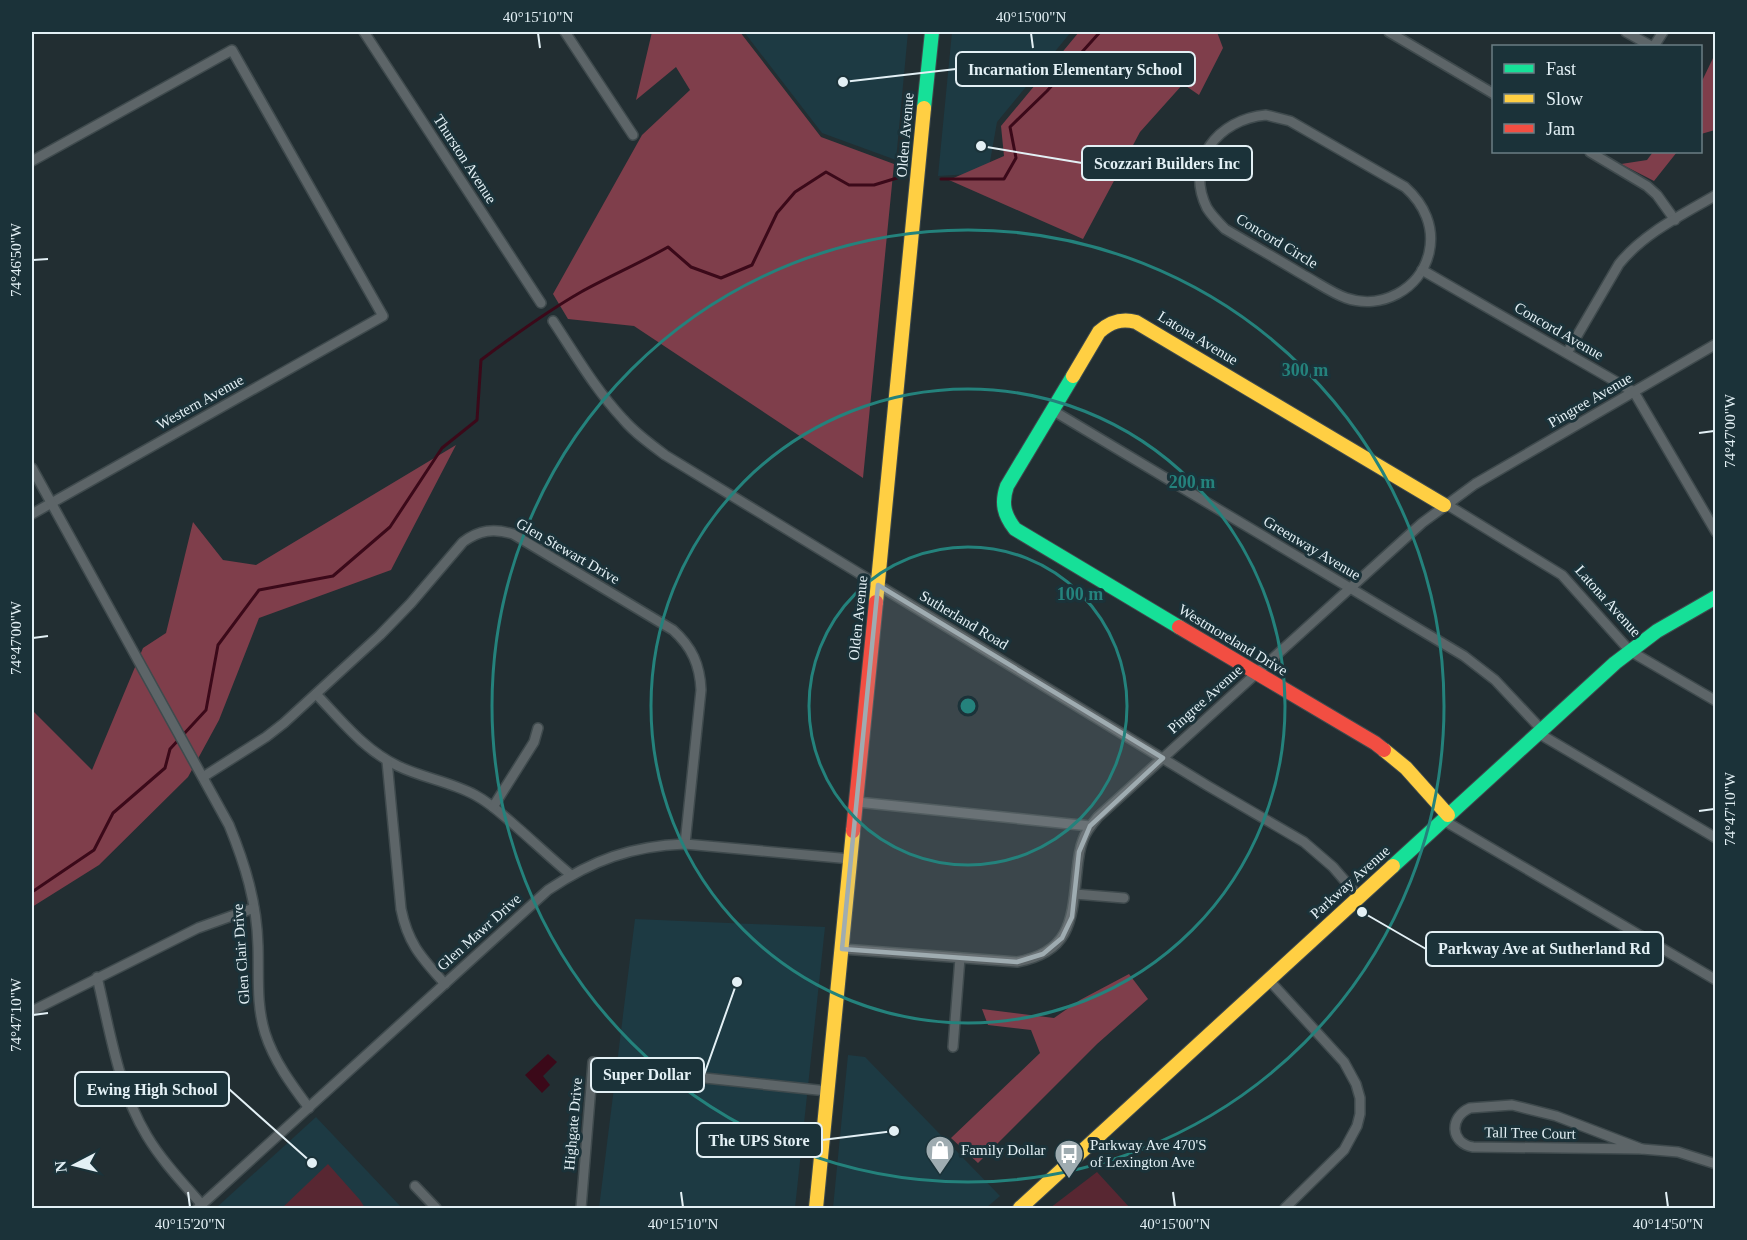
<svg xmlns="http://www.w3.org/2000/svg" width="1747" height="1240" font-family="Georgia,serif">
<rect width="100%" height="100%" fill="#222e32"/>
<!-- built -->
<g fill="#1d3a43">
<polygon points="744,32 908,32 896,160 822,133"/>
<polygon points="952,32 1071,32 997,122 988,173 938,176"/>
<polygon points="635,919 825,927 795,1208 599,1208"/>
<polygon points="848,1055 865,1057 1000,1196 986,1208 833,1208"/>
<polygon points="316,1117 402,1208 216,1208"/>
</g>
<!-- green -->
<g fill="#582732">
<polygon points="328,1164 360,1200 365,1208 282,1208"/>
<polygon points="1097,1172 1130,1208 1050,1208"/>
</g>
<!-- forest -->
<g fill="#7f3e4b">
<polygon points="652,32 740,32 821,137 894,164 863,478 634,326 568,319 553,294 642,135 690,90 676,67 636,100"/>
<polygon points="1079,32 1217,32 1223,48 1199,95 1183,84 1140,132 1083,239 949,180 1004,156 1001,126"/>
<polygon points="1715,54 1715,130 1701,134 1701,83"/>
<polygon points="1653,152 1677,152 1654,181 1621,164 1647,160"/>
<polygon points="456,445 391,570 259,618 219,720 188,777 99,865 32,907 32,710 92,770 143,648 166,633 193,522 223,560 256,565"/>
<polygon points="1129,974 1148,999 1097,1044 978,1163 951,1138 1040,1053 1031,1030 988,1025 982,1009 1054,1018 1080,1000"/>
</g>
<!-- water -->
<polygon fill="#3b0919" points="548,1054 557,1062 543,1076 550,1085 542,1093 525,1075"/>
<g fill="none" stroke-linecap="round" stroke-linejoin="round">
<!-- stream -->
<g stroke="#3b0919" stroke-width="3">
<polyline points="941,179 1004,179 1016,158 1010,127 1047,91 1100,32"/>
<path d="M32,892L94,850L113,813L165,768L170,749L206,710L218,645L259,590L333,576L390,527L442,448L477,420L481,360C513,336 546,312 581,292C610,276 640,263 668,247L691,267L721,278L752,265L777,213L795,192L826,172L849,185H874L897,178"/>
</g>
<!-- street casing -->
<g stroke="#3f4a4d" stroke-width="12">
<g id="street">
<polyline points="364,32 541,303"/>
<polyline points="565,32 633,135"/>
<polyline points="1389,32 1494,94"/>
<polyline points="1626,32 1651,46"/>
<polyline points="1654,46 1663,32"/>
<path d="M1266,115L1290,121L1405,187C1424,204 1435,227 1429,253C1420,290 1381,310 1346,298C1332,293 1318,283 1305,276C1279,260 1252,245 1225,229C1219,223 1212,216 1207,208C1184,162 1218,119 1266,115Z"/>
<polyline points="1590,152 1647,186 1657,195 1675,220"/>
<polyline points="32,161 232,50 383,316 32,514"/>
<polyline points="1422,270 1634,392 1716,532"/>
<path d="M553,321C575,354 595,389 623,419C635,433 650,444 665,455L1208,786L1304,842L1333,867L1359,897"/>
<path d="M1567,353L1619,264C1644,233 1682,215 1716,195"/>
<polyline points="1052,410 1464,656 1495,680 1542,730"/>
<path d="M32,468L229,825C245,864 257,903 258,946C259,975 256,1004 265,1033C274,1061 291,1084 309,1108"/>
<polyline points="1446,504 1562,575 1630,651 1716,701"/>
<path d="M316,694C341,720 364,750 398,766C423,778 451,782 475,795C492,804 505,817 519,829C536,844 553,860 571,875"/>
<polyline points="1538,733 1716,838"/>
<path d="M387,761L401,909C408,944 422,958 445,984"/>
<path d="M203,777L266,737L284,723L380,635L411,603L463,542C479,530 494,528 513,534L673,630C692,647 700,665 701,690L685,844"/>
<polyline points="857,802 1090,826"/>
<polyline points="493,807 534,742 538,728"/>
<polyline points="1443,820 1716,980"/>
<polyline points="1075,894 1124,898"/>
<path d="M842,949L1017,962C1072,952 1072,918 1077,872C1078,861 1079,850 1083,840C1086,831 1092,824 1098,817L1422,523L1475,484L1716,344"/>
<path d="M97,977C110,1031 118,1088 147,1136C162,1161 183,1183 202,1205"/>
<polyline points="1268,979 1344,1062 1356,1084 1360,1098 1360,1114 1357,1126 1344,1150 1285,1208"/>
<polyline points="32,1011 198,928 254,908"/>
<polyline points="953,1047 960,958"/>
<path d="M1512,1105L1556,1116L1642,1149L1473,1147C1450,1143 1449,1117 1470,1108Z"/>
<polyline points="1642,1149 1678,1152 1716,1164"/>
<polyline points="415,1186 436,1208"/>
<path d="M198,1208L548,890C593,860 631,846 685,844L851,859"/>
<polyline points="581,1208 593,1062 629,1070 827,1091"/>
</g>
</g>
<!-- fast casing -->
<g stroke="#3f4a4d" stroke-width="16">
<g id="fast">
<polyline points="924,108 932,32"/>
<path d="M1073,376L1007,486C1001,503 1004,515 1015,529L1179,627"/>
<polyline points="1393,866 1615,663 1657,631 1716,597"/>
</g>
</g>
<!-- slow casing -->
<g stroke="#3f4a4d" stroke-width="16">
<g id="slow">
<path d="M1073,376L1099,332C1110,322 1121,318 1136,322L1444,505"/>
<polyline points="876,602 924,108"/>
<polyline points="1384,750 1406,768 1448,815"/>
<polyline points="816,1208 853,831"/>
<polyline points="1020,1208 1393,866"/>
</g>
</g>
<!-- jam casing -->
<g stroke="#3f4a4d" stroke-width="16">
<g id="jam">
<polyline points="1179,627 1375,743 1384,750"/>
<polyline points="853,831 876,602"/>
</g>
</g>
<!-- street -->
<use href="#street" stroke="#5d6568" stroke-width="9"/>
<!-- fast -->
<use href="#fast" stroke="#16e098" stroke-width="14"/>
<!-- slow -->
<use href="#slow" stroke="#ffcf43" stroke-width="14"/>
<!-- jam -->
<use href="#jam" stroke="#f24e42" stroke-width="14"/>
</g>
<!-- marked area -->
<path fill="#9facb1" fill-opacity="0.2" stroke="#9facb1" stroke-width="4.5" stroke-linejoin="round" d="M878,585L1163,758L1090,826L1079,852L1072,917L1062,938L1043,954L1017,962L842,949Z"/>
<!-- ticks -->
<path fill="none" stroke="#e3f0f5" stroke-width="2" d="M538,33L540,48M1031,33L1033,48M33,260L48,259M1699,433L1714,431M33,638L48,636M1699,811L1714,809M33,1015L48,1013M188,1192L190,1207M681,1192L683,1207M1173,1192L1175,1207M1666,1192L1668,1207"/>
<!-- distance rings -->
<g fill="none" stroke="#24827c" stroke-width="3">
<circle cx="968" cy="706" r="159"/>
<circle cx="968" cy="706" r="317"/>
<circle cx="968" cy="706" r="476"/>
</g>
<!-- icons -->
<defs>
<g id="shop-pin" transform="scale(1.5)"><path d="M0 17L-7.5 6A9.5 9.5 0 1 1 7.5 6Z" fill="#9facb1" stroke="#1b3239"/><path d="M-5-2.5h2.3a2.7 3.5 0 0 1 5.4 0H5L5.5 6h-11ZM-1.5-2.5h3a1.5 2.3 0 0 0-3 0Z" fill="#fff"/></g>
<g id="bus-pin" transform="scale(1.5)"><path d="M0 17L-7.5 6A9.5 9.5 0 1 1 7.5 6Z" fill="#9facb1" stroke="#1b3239"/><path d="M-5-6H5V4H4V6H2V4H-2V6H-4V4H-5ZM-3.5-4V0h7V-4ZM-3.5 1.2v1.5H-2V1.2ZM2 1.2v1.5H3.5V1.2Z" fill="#fff"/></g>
</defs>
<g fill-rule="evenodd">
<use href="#shop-pin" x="940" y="1150"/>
<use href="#bus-pin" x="1069" y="1154"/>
</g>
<g text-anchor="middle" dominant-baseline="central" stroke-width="6" stroke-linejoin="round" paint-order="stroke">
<!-- street labels -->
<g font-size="15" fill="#e3f0f5" stroke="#1b3239">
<text transform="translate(905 135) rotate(-85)">Olden Avenue</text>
<text transform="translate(465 159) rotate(57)">Thurston Avenue</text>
<text transform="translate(1277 241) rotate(31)">Concord Circle</text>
<text transform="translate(1559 331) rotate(30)">Concord Avenue</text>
<text transform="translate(1198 338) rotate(31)">Latona Avenue</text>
<text transform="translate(1590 400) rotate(-30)">Pingree Avenue</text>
<text transform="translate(200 402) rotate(-29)">Western Avenue</text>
<text transform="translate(1312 548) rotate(31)">Greenway Avenue</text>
<text transform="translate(568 551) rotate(30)">Glen Stewart Drive</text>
<text transform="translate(1608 601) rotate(48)">Latona Avenue</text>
<text transform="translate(858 618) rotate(-84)">Olden Avenue</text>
<text transform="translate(964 620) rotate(31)">Sutherland Road</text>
<text transform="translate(1233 640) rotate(31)">Westmoreland Drive</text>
<text transform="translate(1205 699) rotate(-42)">Pingree Avenue</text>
<text transform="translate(1350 882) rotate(-42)">Parkway Avenue</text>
<text transform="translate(479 932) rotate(-42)">Glen Mawr Drive</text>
<text transform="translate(241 954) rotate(-94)">Glen Clair Drive</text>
<text transform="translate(573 1124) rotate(-85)">Highgate Drive</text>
<text transform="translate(1530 1133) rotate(1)">Tall Tree Court</text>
</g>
<!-- poi labels -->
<g font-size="15" fill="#e3f0f5" stroke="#1b3239" text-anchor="start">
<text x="1090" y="1145">Parkway Ave 470'S<tspan x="1090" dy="17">of Lexington Ave</tspan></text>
<text x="961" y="1150">Family Dollar</text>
</g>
</g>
<circle cx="968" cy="706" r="9" fill="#24827c" stroke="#1b3239" stroke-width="3"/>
<g font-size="18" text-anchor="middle" font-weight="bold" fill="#24827c" stroke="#1b3239" stroke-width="6" stroke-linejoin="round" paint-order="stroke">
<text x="1305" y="376">300 m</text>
<text x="1192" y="488">200 m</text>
<text x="1080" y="600">100 m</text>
</g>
<!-- callouts -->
<path fill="none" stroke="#e3f0f5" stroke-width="2" d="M843 82L956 69M981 146L1082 163M1362 912L1426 949M737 982L704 1075M312 1163L229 1089M894 1131L822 1140"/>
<g fill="#e3f0f5" stroke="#1b3239" stroke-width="2">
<circle cx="843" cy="82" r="6"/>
<circle cx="981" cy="146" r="6"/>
<circle cx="1362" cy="912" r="6"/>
<circle cx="737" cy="982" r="6"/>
<circle cx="312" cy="1163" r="6"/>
<circle cx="894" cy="1131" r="6"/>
</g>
<g fill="#1b3239" stroke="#e3f0f5" stroke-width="2">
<rect x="956" y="52" width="239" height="34" rx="6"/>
<rect x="1082" y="146" width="170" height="34" rx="6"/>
<rect x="1426" y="932" width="237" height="34" rx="6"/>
<rect x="591" y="1058" width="113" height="34" rx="6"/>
<rect x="75" y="1072" width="154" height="34" rx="6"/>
<rect x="697" y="1123" width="125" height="34" rx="6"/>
</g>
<g font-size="16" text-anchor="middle" font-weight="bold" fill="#e3f0f5">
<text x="1075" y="75">Incarnation Elementary School</text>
<text x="1167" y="169">Scozzari Builders Inc</text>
<text x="1544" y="954">Parkway Ave at Sutherland Rd</text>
<text x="647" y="1080">Super Dollar</text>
<text x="152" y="1095">Ewing High School</text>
<text x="759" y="1146">The UPS Store</text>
</g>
<!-- border -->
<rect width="1747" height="1240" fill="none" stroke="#1b3239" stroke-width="66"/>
<!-- legend -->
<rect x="1492" y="45" width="210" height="108" fill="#1b3239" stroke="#6b7e84" stroke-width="1.5"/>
<rect x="1504" y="64" width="30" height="9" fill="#16e098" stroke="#6b7e84" stroke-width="1.5"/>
<text x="1546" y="75" font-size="18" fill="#e3f0f5">Fast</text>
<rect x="1504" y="94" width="30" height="9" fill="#ffcf43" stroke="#6b7e84" stroke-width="1.5"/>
<text x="1546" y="105" font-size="18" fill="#e3f0f5">Slow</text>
<rect x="1504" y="124" width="30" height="9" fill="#f24e42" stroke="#6b7e84" stroke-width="1.5"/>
<text x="1546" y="135" font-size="18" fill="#e3f0f5">Jam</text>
<!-- north arrow -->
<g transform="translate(75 1165) rotate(263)" stroke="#1b3239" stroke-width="4.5" paint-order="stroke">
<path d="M0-4.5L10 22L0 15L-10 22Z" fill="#e3f0f5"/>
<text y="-9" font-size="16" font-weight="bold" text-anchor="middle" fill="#e3f0f5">N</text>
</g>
<rect x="33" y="33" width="1681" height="1174" fill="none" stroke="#e3f0f5" stroke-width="2"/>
<g font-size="15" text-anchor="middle" fill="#e3f0f5">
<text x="538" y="22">40°15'10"N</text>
<text x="1031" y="22">40°15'00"N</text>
<text transform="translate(16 260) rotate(-90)" y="5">74°46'50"W</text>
<text transform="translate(1730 431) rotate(-90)" y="5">74°47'00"W</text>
<text transform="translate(16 638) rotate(-90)" y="5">74°47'00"W</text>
<text transform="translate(1730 809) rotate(-90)" y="5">74°47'10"W</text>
<text transform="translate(16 1015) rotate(-90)" y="5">74°47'10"W</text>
<text x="190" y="1229">40°15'20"N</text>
<text x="683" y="1229">40°15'10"N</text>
<text x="1175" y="1229">40°15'00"N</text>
<text x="1668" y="1229">40°14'50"N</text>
</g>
</svg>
